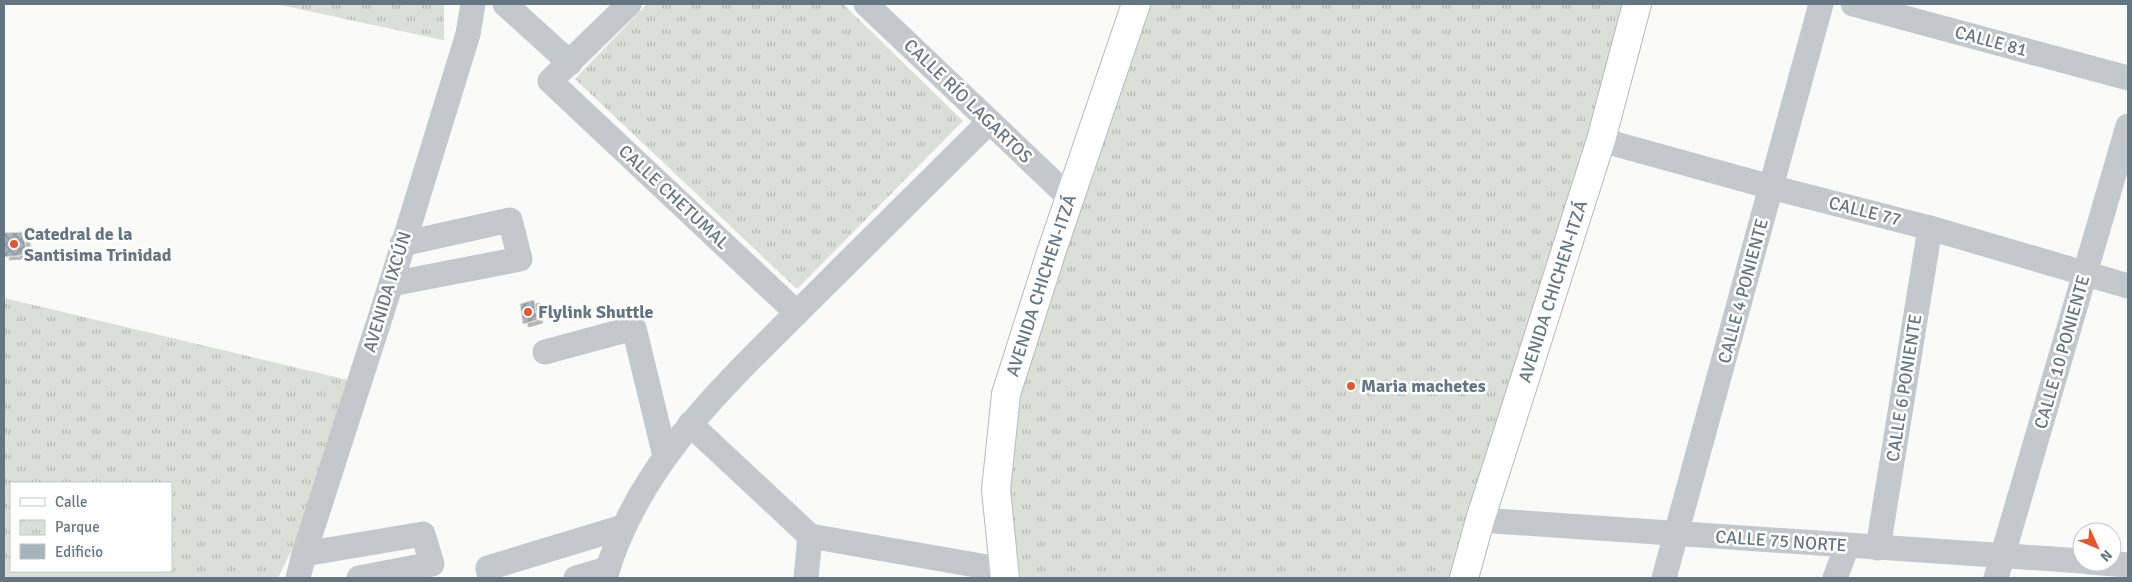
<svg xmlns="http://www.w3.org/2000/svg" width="2132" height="582" font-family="Signika,sans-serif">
<defs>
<pattern id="park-tufts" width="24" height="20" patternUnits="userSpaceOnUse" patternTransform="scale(1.25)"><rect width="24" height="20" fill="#dadfd7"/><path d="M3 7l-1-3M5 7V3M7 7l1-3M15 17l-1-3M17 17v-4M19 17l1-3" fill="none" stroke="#b4b9b4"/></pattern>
<pattern id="building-cross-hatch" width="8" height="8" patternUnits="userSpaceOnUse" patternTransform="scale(1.25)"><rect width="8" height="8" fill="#aab3b9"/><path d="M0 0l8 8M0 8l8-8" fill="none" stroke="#8e969c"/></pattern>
<filter id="shadow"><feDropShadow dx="5.5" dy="3" stdDeviation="0" flood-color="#0004"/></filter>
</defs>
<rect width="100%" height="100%" fill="#fafaf8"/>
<!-- park -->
<g fill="url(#park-tufts)" fill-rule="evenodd">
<polygon points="276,4 444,4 444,40 443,40"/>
<polygon points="647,4 843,4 963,121 797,289 575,79"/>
<polygon points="1148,4 1624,4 1589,139 1466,518 1449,578 1020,578 1011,498 1011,458 1016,397"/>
<path d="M4,298L348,380L298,537L278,578H4ZM11,483H171V571H11Z"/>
</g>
<!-- building -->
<g fill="url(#building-cross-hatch)" stroke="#dcdcda" filter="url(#shadow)">
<polygon points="23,232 27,255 4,257 4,233"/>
<polygon points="534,300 537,320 523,324 520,304"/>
</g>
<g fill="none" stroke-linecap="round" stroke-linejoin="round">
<!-- major casing -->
<g stroke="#b5babe" stroke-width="30">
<g id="major">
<path id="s1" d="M1005,578L996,490L1006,394L1051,253L1136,4"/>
<path id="s2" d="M1464,578L1480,520L1601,140L1637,4"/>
</g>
</g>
<!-- minor -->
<g stroke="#c3c8cc" stroke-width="25">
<polyline points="505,4 570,63"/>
<polyline points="629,4 550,81 797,313"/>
<polyline points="866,4 1070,198"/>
<polyline points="1853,4 2128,78"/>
<polyline points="1601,140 1771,187 1930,228 2128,286"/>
<polyline points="391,284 520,259 510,220 402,244"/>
<polyline points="545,352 634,328 665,456"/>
<polyline points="690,424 810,536 1004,570"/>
<polyline points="1480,520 2082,561"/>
<polyline points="1878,548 1930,228"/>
<polyline points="304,554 423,534 432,564 359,578"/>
<polyline points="2089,562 2128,565"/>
<polyline points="298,578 304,554 391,284 468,34 473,4"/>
<polyline points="490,578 488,568 623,527"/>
<polyline points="576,578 607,569"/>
<path d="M605,578C638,461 731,379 814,296C872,238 930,180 989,122"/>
<polyline points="806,578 810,536"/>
<polyline points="1664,578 1821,4"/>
<polyline points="1835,578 1847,546"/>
<polyline points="1996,578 2128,126"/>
</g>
<!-- major -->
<use href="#major" stroke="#fff" stroke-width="28"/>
</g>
<!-- markers -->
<g fill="#e4572e" stroke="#fff" stroke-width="2">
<circle cx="14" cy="244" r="5"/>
<circle cx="528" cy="312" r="5"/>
<circle cx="1351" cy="386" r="5"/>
</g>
<g text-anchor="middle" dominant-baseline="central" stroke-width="5" stroke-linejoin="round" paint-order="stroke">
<!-- street labels -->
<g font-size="18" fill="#657683" stroke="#fff">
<text transform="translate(1991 41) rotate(15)">CALLE 81</text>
<text transform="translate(968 101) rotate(44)">CALLE RÍO LAGARTOS</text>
<text transform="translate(674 197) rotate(43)">CALLE CHETUMAL</text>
<text transform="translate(1865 211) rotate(14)">CALLE 77</text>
<text stroke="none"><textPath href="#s1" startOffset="299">AVENIDA CHICHEN-ITZÁ</textPath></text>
<text transform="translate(1743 291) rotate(-75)">CALLE 4 PONIENTE</text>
<text transform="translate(387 292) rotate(-73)">AVENIDA IXCÚN</text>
<text stroke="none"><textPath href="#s2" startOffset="300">AVENIDA CHICHEN-ITZÁ</textPath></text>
<text transform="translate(2062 352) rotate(-74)">CALLE 10 PONIENTE</text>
<text transform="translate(1904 388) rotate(-81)">CALLE 6 PONIENTE</text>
<text transform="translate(1781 541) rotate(4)">CALLE 75 NORTE</text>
</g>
<!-- poi labels -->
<g font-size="18" font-weight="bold" fill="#657683" stroke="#fff" text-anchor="start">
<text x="24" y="234">Catedral de la<tspan x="24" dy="21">Santisima Trinidad</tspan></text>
<text x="538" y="312">Flylink Shuttle</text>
<text x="1361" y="386">Maria machetes</text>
</g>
</g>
<!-- border -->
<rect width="2132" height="582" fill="none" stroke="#657683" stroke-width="10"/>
<!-- legend -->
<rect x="10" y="482" width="162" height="90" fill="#ffffff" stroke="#c1c8cd"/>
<rect x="20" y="498" width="25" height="8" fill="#ffffff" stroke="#c1c8cd"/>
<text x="55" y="507" font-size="15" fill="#657683">Calle</text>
<rect x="20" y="520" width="25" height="15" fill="url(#park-tufts)" stroke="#c1c8cd"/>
<text x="55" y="532" font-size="15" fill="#657683">Parque</text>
<rect x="20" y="544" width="25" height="15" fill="#aab3b9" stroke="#c1c8cd"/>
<text x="55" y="557" font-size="15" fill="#657683">Edificio</text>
<!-- north arrow -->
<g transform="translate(2097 547) rotate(134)"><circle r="24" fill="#ffffff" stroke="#c1c8cd"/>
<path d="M0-4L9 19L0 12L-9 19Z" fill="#e4572e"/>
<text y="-8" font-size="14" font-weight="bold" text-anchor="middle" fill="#657683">N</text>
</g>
</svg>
